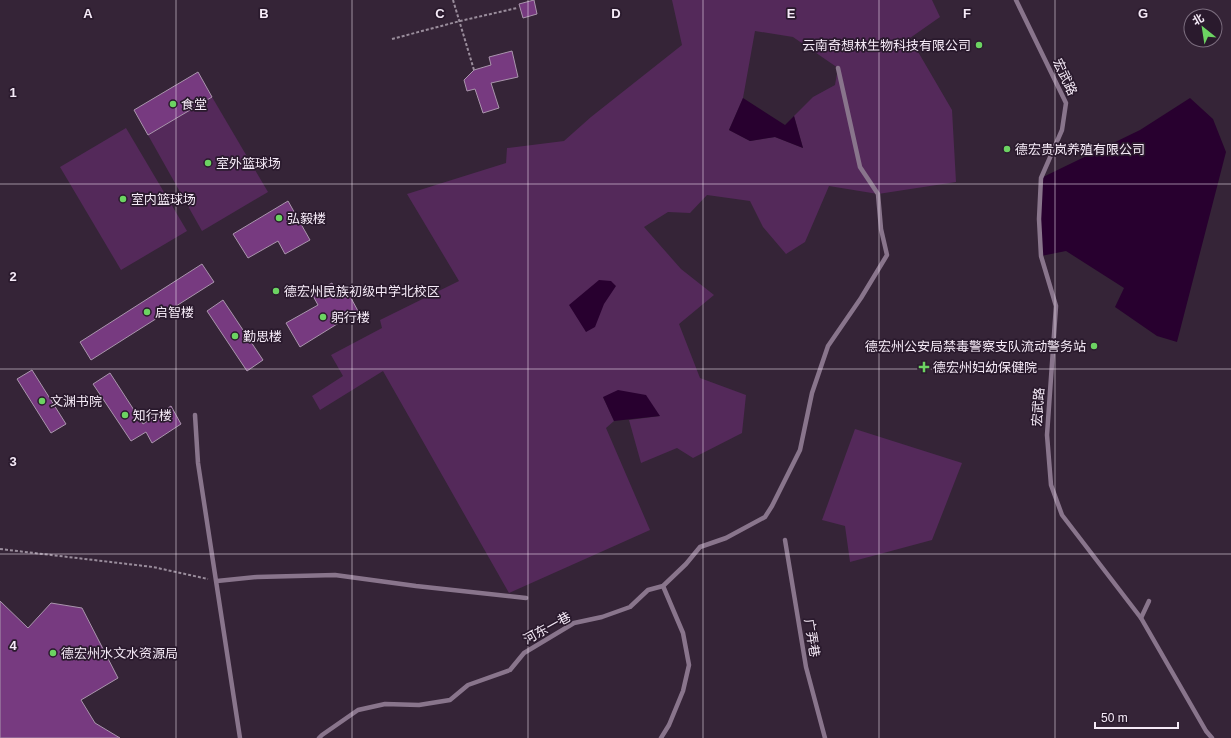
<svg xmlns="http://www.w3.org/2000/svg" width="1231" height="738" font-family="Arial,'Noto Sans SC',sans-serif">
<rect width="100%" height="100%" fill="#352437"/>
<!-- green -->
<g fill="#54295a" fill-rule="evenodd">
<path d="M672,0H932L940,17L910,38L952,110L956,182L878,194L829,186L805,242L786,254L763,227L750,201L707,195L690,213L668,212L644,227L681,269L714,295L679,324L700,378L746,395L742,433L693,458L677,448L641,463L629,420L660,416L603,397L614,421L606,428L650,530L509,593L383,371L320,410L312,396L343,376L331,355L382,328L380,320L459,281L407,194L506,163L507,148L564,141L591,117L682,45ZM755,31L793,37L838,68L835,85L813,97L794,116L803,148L775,137L750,141L729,130L743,98Z"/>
<polygon points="212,97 268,192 202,231 148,135"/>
<polygon points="126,128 187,231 121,270 60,167"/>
<polygon points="855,429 962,463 932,540 850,562 845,526 822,520"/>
</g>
<!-- water -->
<g fill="#28002f">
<polygon points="743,98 785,125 794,116 803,148 775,137 750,141 729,130"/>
<polygon points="1190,98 1213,119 1226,152 1177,342 1157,336 1115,307 1124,288 1066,251 1041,256 1041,178 1140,130"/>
<polygon points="599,280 611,281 616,286 604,304 595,327 586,332 569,305"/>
<polygon points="618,390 646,395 660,416 614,421 603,397"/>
</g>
<!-- building -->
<g fill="#773a80" stroke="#aa95ad">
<polygon points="534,0 537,14 523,18 519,4"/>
<polygon points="512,51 518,77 491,83 499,108 483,113 475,89 467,91 464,80 474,70 491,65 489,57"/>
<polygon points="198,72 212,97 148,135 134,110"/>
<polygon points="288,201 310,240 285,254 278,241 248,258 233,234"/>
<polygon points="202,264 214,282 91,360 80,342"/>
<polygon points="332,283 337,293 345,287 358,311 300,347 286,323 318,305 312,294"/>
<polygon points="223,300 263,360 247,371 207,311"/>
<polygon points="32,370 66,424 51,433 17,379"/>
<polygon points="110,373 143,424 171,406 181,424 152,443 146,432 131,441 93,384"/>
<polygon points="0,601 28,628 51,603 82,608 118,678 81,700 95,723 120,738 0,738"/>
</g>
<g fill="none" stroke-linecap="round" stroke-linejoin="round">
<!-- path -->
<g stroke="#9a8d9c" stroke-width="2" stroke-dasharray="3 2" stroke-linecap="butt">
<polyline points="453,0 474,70"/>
<polyline points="392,39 460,21 517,8"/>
<polyline points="0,549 153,567 208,579"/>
</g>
<!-- service -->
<g stroke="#89758c" stroke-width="4.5">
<polyline points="1016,0 1066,103 1062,130 1041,178 1039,219 1041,256 1056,306 1047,435 1051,485 1062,515 1141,618 1206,731 1212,738"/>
<polyline points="195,415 198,463 240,738"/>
<polyline points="785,540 806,667 825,738"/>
<polyline points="217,581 257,577 335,575 416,586 526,598"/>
<polyline points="1141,618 1149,601"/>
<polyline points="319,738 322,735 358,710 385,704 419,705 450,700 468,685 510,670 524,653 574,623 602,617 630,607 648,590 663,586 686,564 700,547 726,538 765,517 772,506 800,450 812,393 828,346 861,298 887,255 881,229 878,194 860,167 838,68"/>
<polyline points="661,738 669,725 683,691 689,665 683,633 663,586"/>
</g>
</g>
<!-- grid -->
<path fill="none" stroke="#f5eaf7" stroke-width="1" stroke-opacity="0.55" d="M176,0V738M352,0V738M528,0V738M703,0V738M879,0V738M1055,0V738M0,184H1231M0,369H1231M0,554H1231"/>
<!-- markers -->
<g fill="#6cd362" stroke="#2a1a2d" stroke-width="1.5">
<circle cx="979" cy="45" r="4"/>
<circle cx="173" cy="104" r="4"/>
<circle cx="1007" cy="149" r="4"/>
<circle cx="208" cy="163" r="4"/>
<circle cx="123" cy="199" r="4"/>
<circle cx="279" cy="218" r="4"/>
<circle cx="276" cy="291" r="4"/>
<circle cx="147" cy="312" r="4"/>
<circle cx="323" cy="317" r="4"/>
<circle cx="235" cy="336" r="4"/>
<circle cx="1094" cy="346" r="4"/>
<path d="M922 361h4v4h4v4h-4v4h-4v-4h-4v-4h4z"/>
<circle cx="42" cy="401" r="4"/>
<circle cx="125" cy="415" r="4"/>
<circle cx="53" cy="653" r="4"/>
</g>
<g text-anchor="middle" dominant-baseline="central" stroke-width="3.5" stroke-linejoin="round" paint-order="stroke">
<!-- poi labels -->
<g font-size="13" fill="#f5eaf7" stroke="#2a1a2d" text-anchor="start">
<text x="971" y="45" text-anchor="end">云南奇想林生物科技有限公司</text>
<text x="181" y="104">食堂</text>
<text x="1015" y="149">德宏贵岚养殖有限公司</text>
<text x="216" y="163">室外篮球场</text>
<text x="131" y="199">室内篮球场</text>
<text x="287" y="218">弘毅楼</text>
<text x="284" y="291">德宏州民族初级中学北校区</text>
<text x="155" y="312">启智楼</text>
<text x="331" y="317">躬行楼</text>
<text x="243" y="336">勤思楼</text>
<text x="1086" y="346" text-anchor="end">德宏州公安局禁毒警察支队流动警务站</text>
<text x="933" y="367">德宏州妇幼保健院</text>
<text x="50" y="401">文渊书院</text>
<text x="133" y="415">知行楼</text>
<text x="61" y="653">德宏州水文水资源局</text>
</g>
<!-- street labels -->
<g font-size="13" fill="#f5eaf7" stroke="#2a1a2d">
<text transform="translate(1065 77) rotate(65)">宏武路</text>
<text transform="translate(1038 407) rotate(-86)">宏武路</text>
<text transform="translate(547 628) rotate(-29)">河东一巷</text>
<text transform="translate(812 638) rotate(81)">广弄巷</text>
</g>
</g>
<g font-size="13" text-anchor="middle" font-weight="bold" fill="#f5eaf7" stroke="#2a1a2d" stroke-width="3.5" stroke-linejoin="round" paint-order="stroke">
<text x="88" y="18">A</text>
<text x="264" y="18">B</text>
<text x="440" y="18">C</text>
<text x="616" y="18">D</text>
<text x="791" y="18">E</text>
<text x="967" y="18">F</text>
<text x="1143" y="18">G</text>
<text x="13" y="97">1</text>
<text x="13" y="281">2</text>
<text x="13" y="466">3</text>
<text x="13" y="650">4</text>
</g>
<!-- north arrow -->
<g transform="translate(1203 28) rotate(330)"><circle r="19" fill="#2a1a2d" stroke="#7b6d7e"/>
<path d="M0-3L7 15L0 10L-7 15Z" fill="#6cd362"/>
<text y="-6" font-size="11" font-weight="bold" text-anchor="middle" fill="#f5eaf7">北</text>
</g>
<!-- scale -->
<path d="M1095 722v6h83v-6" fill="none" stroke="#f5eaf7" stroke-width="2"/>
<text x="1101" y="722" font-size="12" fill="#f5eaf7" stroke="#2a1a2d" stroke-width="3" paint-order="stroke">50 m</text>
</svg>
